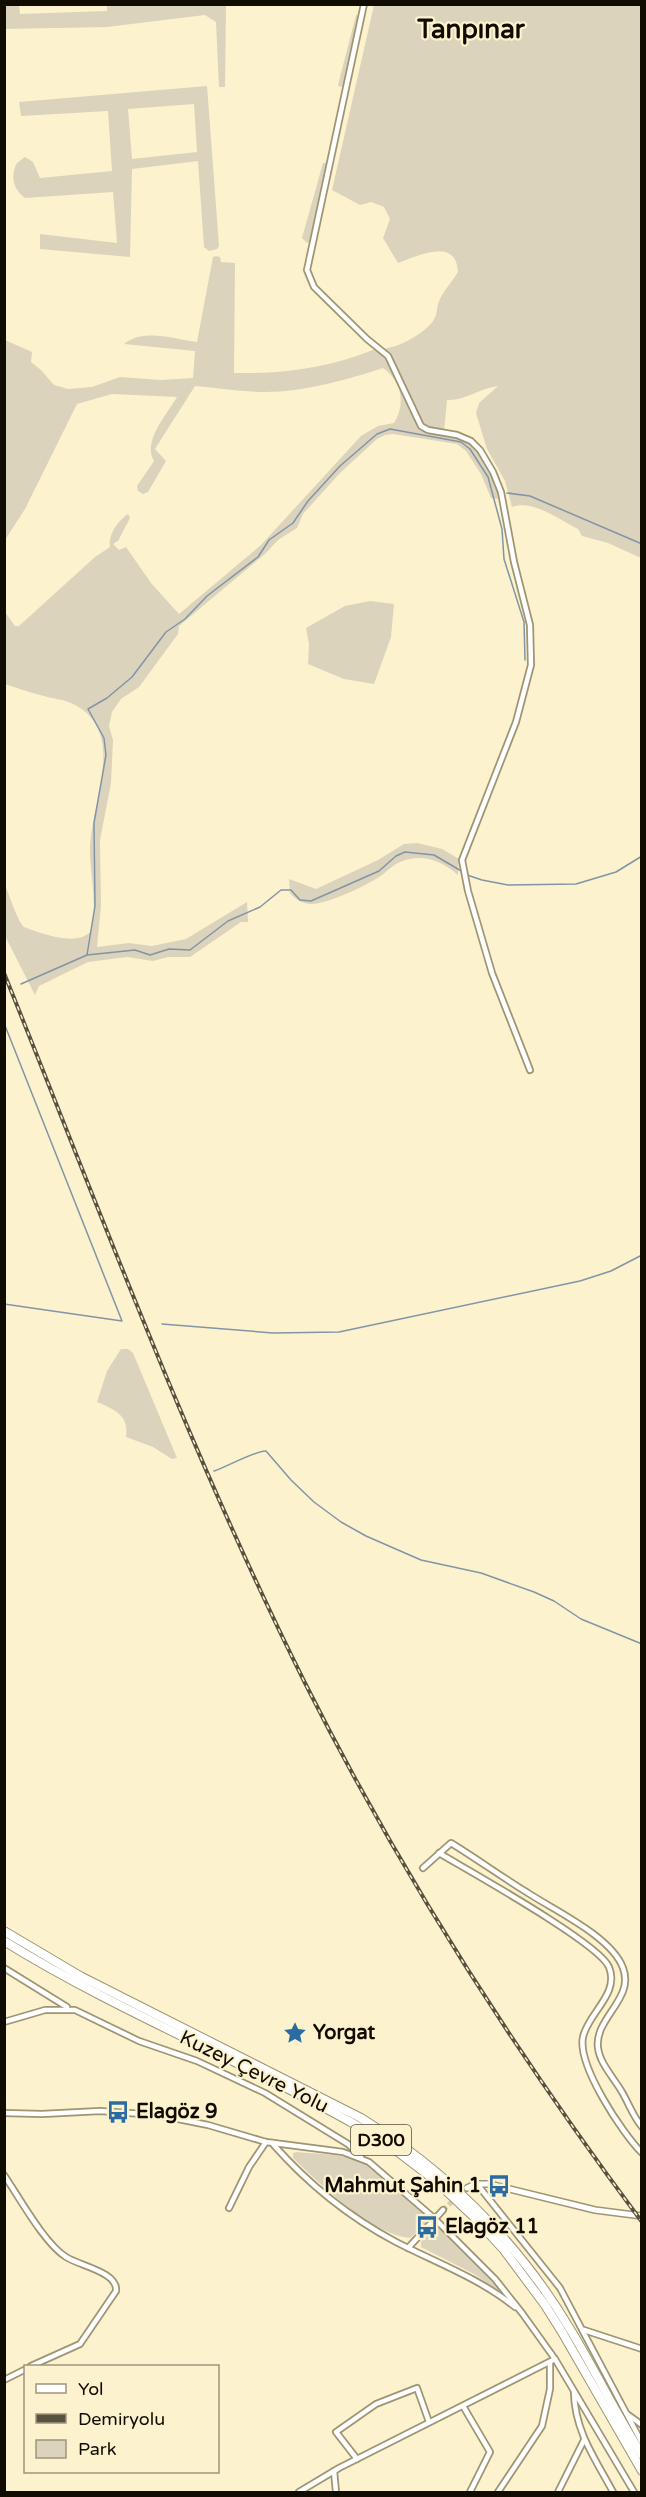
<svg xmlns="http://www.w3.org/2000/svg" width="646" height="2497" font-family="'Varela Round',sans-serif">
<rect width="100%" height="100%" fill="#fdf2ce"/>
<!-- green -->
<g fill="#dbd3bc" fill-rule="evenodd">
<polygon points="107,5 226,5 225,87 219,87 216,22 205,15 107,27 5,29 5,5 19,5 20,14 107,11"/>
<path d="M374,5H641V558L608,543L582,536L578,529C560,520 532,499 512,507L505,481L487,449L476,413L479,403L498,386C480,388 465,401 447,400L444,431C451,433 461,435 467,439C486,451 494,476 501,496L499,499L491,498L481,474L466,451L457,444L393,434L385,435L377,439L340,473L303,514L297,528L278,540L266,553L179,626L178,634L139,687L121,699L112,712L109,726L113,740L111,783L100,840L101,905L97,947L129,943L152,946L186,939L247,902L248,922H241L190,957H168L153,961L127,957L88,962L39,986L35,995L5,936L4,883C9,893 17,921 24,927C40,933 76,947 90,932C99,908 89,871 90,845C93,799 128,729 71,703C63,699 53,699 44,696C31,693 18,688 5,684V612L15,626H19L95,557L110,547C108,534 118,521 128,514L130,518L118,541L113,544L119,550L126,547L151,583L179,614L261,545L361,436L378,426L394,423C406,404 402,381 383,368C346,380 304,392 265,392C242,392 218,388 195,386L155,449L166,461L148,492L143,494L138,491L137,486L154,461C142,442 167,414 177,397L112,394L77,404L25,509L5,540V340L32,352L31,362L41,370L54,385L68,389L92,387L120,377L161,380L193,378L195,351L124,344C143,328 174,339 197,342L213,257L216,256L220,257L221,262L235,263L234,373C283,374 330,368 375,349C393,351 422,336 433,321C438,315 436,306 440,299C444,290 452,282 458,272C456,236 418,256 398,263L383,238L390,219L384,207L371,202L360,205L332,190Z"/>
<polygon points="356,15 361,16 344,86 340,87 338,85"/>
<path d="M207,86L219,246L217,249L209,251L204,247L198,161L132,169L130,257L40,249V234L117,243L113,192L25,198C13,189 10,176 17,163L25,157L33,162L40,178L112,171L108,111L21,116L19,102ZM194,104L197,152L132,159L128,109Z"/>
<polygon points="323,163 328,163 312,241 307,243 302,238"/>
<polygon points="370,601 394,604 391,637 374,684 344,679 308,664 309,644 306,628 345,606"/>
<path d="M417,843L442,849L459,859L458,875C442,860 419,852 398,863C391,866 386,873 379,877C365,886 326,905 310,904C301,903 295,899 290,893L289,879L316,889L378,860L404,844Z"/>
<path d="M121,1349H128L133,1353L177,1458L172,1459L153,1447L126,1437C130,1416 114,1409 97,1402L107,1371Z"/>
<path d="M297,2152C317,2154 339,2154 359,2160C386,2169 408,2198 428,2217L429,2221L410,2238C371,2234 320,2184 293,2158V2153Z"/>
<polygon points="439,2226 493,2279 508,2298 476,2275 421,2247 421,2242 435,2227"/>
</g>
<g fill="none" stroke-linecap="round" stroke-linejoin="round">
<!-- stream -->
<g stroke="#8195a7" stroke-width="1.5">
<polyline points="507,493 530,496 642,544"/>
<polyline points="467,875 482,880 508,885 576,884 616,872 642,856"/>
<polyline points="87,955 95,906 94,823 106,755 104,738 88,709 107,698 132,677 166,632 185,619 207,596 258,557 269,540 293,523 308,501 340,466 377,434 390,429 461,442 470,449 488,477 502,529 504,559 524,622 525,660"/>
<polyline points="21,984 87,955 135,950 150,955 169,949 190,950 228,921 260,907 281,890 291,890 300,900 311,901 379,871 396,856 405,852 434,855 463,872"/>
<polyline points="4,1023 122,1321 4,1304"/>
<polyline points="162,1324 273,1333 339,1332 580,1281 611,1271 642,1255"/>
<path d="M214,1471C226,1467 257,1450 266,1451L291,1480L314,1502L341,1522L366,1536L421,1560L481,1573L534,1592L554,1601L581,1619L642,1644"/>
</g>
<!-- tertiary-tunnel -->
<polyline stroke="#d9d0af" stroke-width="5" stroke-dasharray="5 2.5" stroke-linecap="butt" points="443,2210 467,2188"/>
<!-- minor casing -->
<g stroke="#9f9573" stroke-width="8">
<g id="minor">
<polyline points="364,4 307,270 314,287 367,339 388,356 421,426 428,430 457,435 471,441 480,450 493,472 501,492 514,562 530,625 531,665 516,722 462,860 468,891 492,973 530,1070"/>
<path d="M439,1853C469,1871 599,1943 609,1967C620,1994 588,2013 583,2037C577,2065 622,2133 642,2153"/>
<path d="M423,1868L451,1843C477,1859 502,1877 528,1893C554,1910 612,1937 623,1968C635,1999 594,2018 598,2048C600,2064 614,2078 622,2092C629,2104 633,2116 642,2127"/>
<polyline points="4,1968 67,2007"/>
<polyline points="4,2022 45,2010 75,2010 139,2041 197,2061 265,2093 348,2144 361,2157"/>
<polyline points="4,2113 42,2114 100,2111 158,2115 208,2125 266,2142 343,2152 369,2162 435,2219 495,2279 522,2313 555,2359 634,2492"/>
<path d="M272,2143C308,2184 347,2216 396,2242C437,2263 479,2278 515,2307"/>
<path d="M4,2175C19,2197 44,2243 66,2257C80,2266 118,2272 116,2291L80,2344L31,2366"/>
<polyline points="477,2184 560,2288 642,2443"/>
<polyline points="229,2208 249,2167 266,2142"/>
<polyline points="408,2248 443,2210"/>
<polyline points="584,2330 642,2349"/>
<polyline points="4,2380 26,2369"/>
<path d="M574,2393C575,2432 596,2460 613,2492"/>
<polyline points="463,2406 490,2452 470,2492"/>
<polyline points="627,2414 642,2425"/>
<polyline points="357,2459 336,2432 376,2404 417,2388 429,2422"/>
<polyline points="334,2471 336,2492"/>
<polyline points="299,2492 339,2468 555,2359"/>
<polyline points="498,2492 542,2426 550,2389 550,2362"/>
<polyline points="558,2492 584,2440"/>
</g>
</g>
<!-- tertiary casing -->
<g stroke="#9f9573" stroke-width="8">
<polyline id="tertiary" points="467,2188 475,2184 489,2184 595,2210 642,2216"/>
</g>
<!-- trunk casing -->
<g stroke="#9f9573" stroke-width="10">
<g id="trunk">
<path d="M4,1931L80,1976L361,2118C446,2171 518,2242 570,2329C595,2370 616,2414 642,2455"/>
<path d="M4,1941C117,2011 241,2060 356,2125L385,2142L436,2181L473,2216L504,2250L545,2305L562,2332L642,2471"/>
</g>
</g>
<!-- minor -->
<use href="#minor" stroke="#fff" stroke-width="4.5"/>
<!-- tertiary -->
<use href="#tertiary" stroke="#fff" stroke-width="5"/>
<!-- trunk -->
<use href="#trunk" stroke="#fff" stroke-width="8"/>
<!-- rail casing -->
<g stroke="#57513f" stroke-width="4">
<path id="rail" d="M4,973C100,1211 190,1453 305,1683C400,1872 515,2052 642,2222"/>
</g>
<!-- rail -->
<use href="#rail" stroke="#fdf2ce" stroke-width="1.5" stroke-dasharray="4.5" stroke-linecap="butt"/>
</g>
<!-- icons -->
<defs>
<g id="sight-bare" transform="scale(1.8)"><path d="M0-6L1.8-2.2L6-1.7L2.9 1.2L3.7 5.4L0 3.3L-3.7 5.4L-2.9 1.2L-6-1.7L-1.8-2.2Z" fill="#2c6ba2" stroke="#fdf2ce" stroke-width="2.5" paint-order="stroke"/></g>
<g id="bus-bare" transform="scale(1.8)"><path d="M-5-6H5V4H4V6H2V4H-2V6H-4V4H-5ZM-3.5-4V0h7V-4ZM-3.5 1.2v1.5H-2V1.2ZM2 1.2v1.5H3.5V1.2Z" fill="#2c6ba2" stroke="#fdf2ce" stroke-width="2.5" paint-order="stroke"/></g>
</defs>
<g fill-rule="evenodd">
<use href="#sight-bare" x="295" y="2033"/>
<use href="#bus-bare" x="118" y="2112"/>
<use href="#bus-bare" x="499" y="2186"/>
<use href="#bus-bare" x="427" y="2227"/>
</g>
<g text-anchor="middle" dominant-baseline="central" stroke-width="4.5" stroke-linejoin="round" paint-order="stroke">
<!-- shield labels -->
<rect fill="#fdf2ce" stroke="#57513f" stroke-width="1.5" x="351" y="2125" width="60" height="30" rx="4.5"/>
<g font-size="18" font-weight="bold" fill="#100c02">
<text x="381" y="2140">D300</text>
</g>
<!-- poi labels -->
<g font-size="20" font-weight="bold" fill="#100c02" stroke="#fdf2ce" text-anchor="start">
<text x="313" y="2033">Yorgat</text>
<text x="136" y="2112">Elagöz 9</text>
<text x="481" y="2186" text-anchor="end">Mahmut Şahin 1</text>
<text x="445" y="2227">Elagöz 11</text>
</g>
<!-- street labels -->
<g font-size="20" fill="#100c02" stroke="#fdf2ce">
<text transform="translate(254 2072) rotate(26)">Kuzey Çevre Yolu</text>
</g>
<!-- district labels -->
<g font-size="26" font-weight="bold" fill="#100c02" stroke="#fdf2ce">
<text x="471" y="29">Tanpınar</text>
</g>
</g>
<!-- border -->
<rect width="646" height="2497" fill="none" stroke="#100c02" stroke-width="12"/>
<!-- legend -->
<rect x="24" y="2365" width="195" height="108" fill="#fdf2ce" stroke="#9e967c" stroke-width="1.5"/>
<rect x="36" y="2384" width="30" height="9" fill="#ffffff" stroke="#9e967c" stroke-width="1.5"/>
<text x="78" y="2395" font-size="18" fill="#100c02">Yol</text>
<rect x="36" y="2414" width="30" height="9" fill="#57513f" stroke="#9e967c" stroke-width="1.5"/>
<text x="78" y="2425" font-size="18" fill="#100c02">Demiryolu</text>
<rect x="36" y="2440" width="30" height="18" fill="#dbd3bc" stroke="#9e967c" stroke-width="1.5"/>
<text x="78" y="2455" font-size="18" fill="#100c02">Park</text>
</svg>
